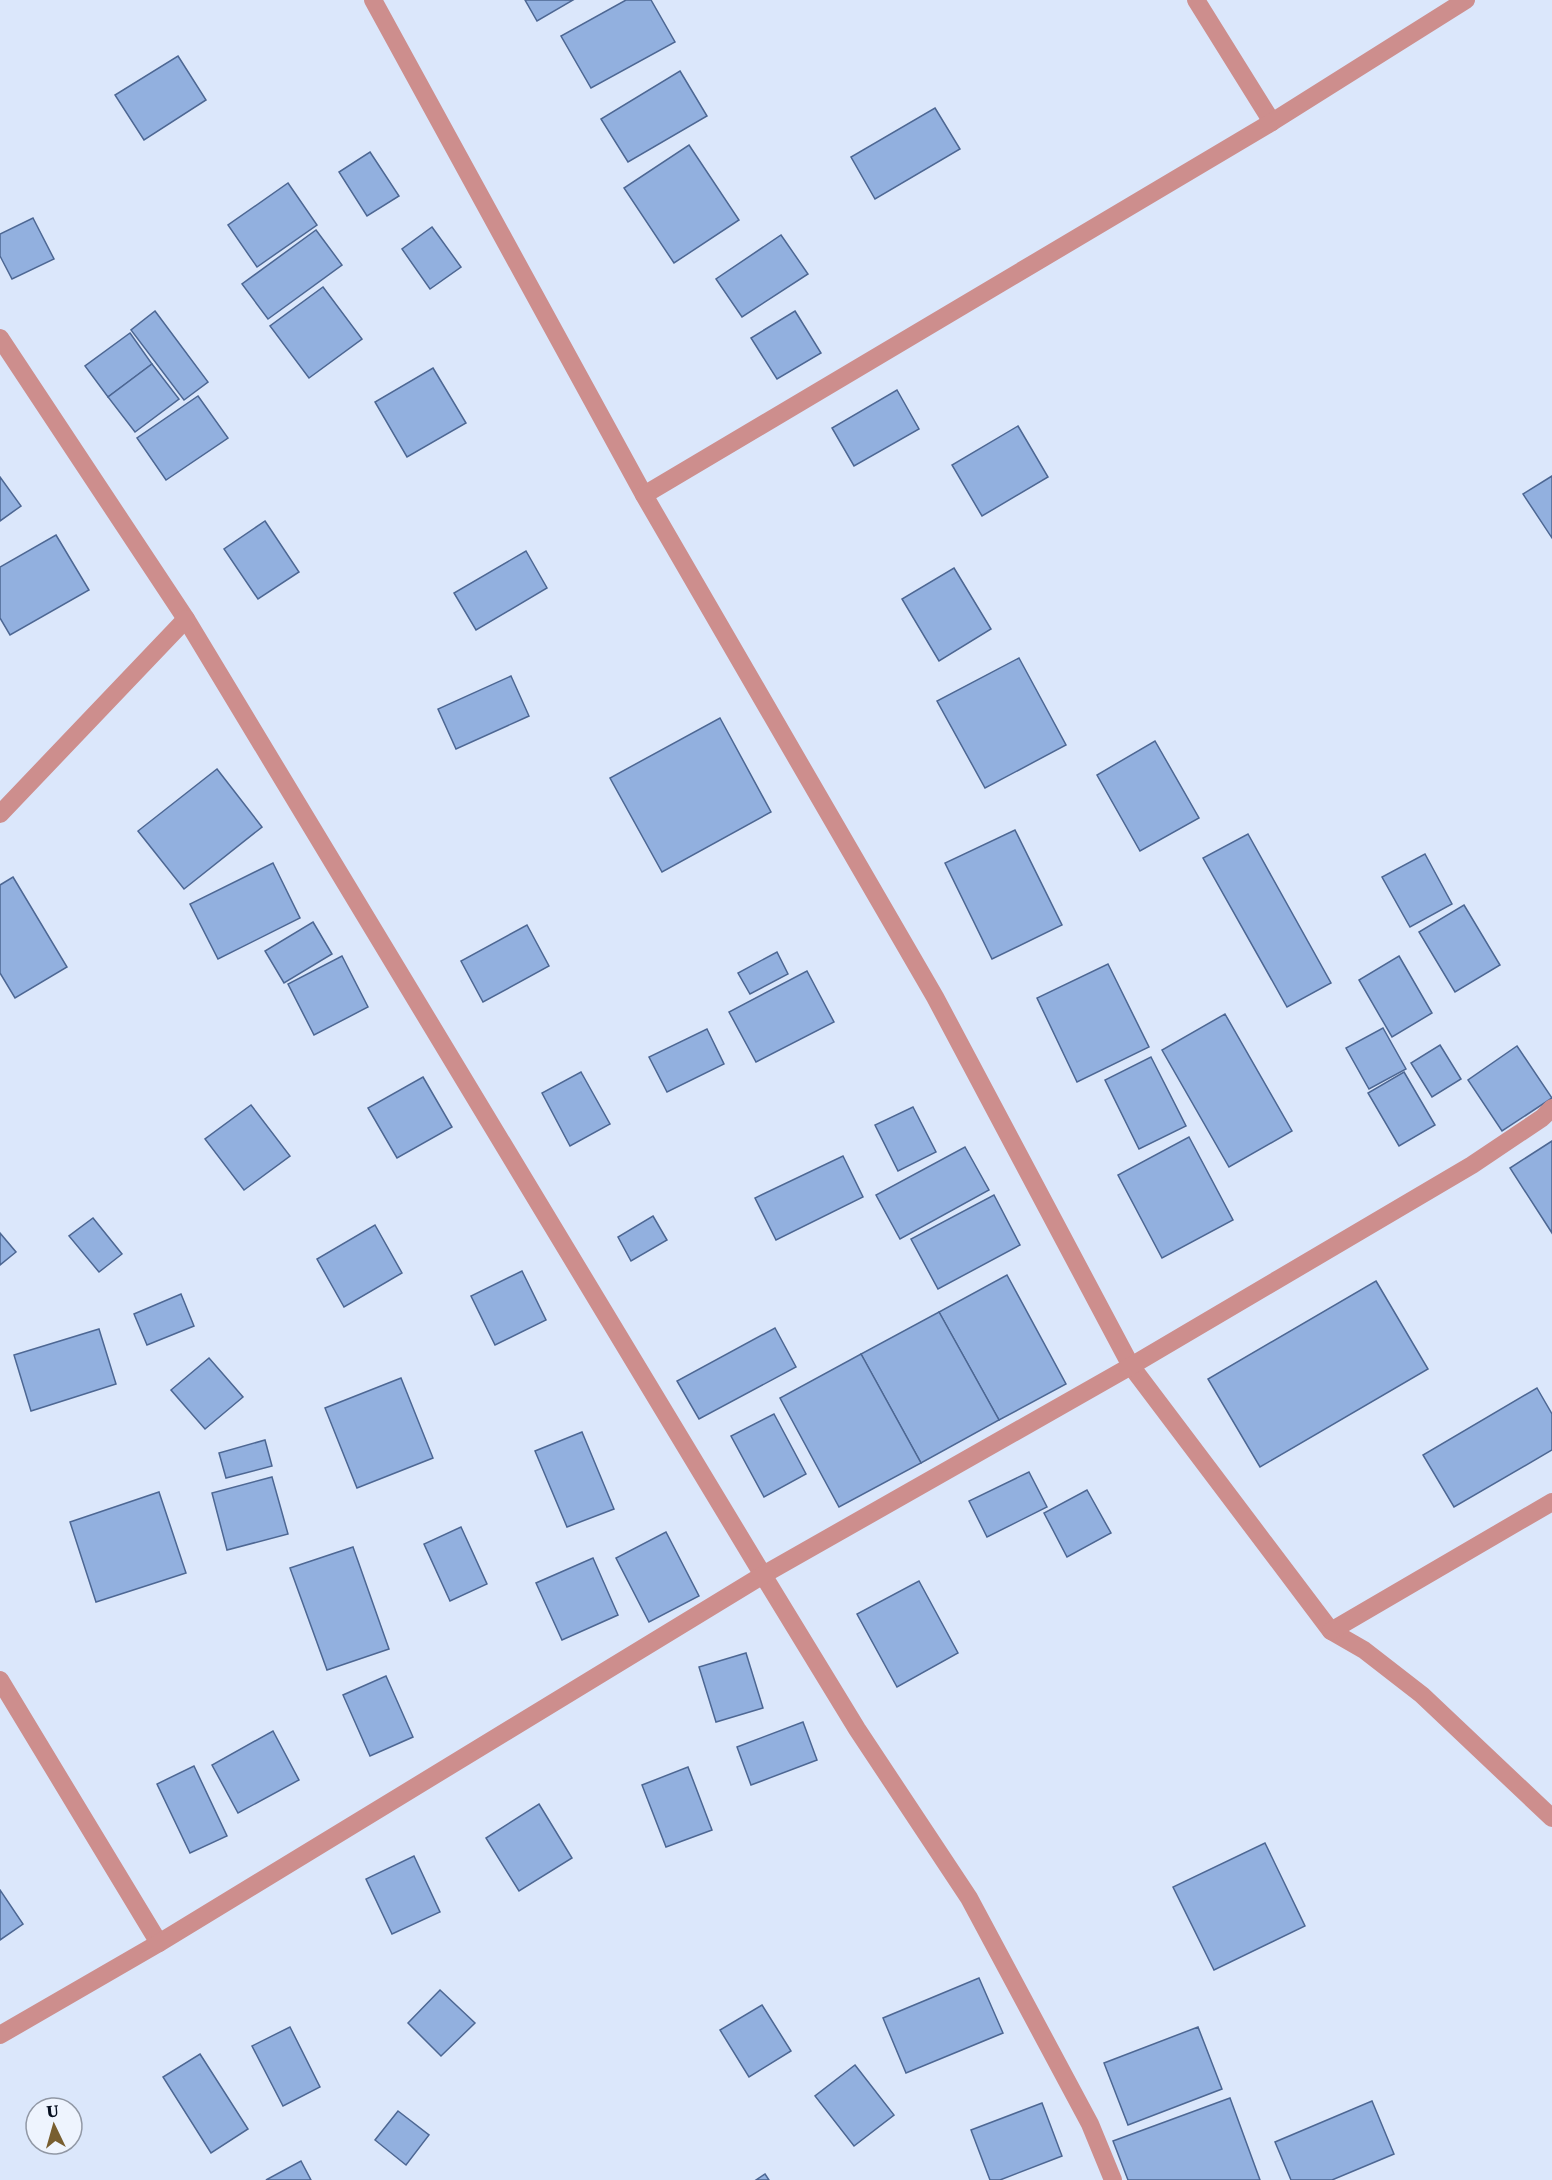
<svg xmlns="http://www.w3.org/2000/svg" width="1552" height="2180" font-family="'Roboto Serif',serif">
<rect width="100%" height="100%" fill="#dbe7fb"/>
<!-- building -->
<g fill="#92b0df" stroke="#4d6793" stroke-width="1.5">
<polygon points="525,0 573,0 537,21"/>
<polygon points="626,0 651,0 675,42 591,88 561,36"/>
<polygon points="178,56 206,100 144,140 115,95"/>
<polygon points="680,71 707,116 628,162 601,119"/>
<polygon points="935,108 960,149 875,199 851,157"/>
<polygon points="689,145 739,220 674,263 624,188"/>
<polygon points="370,152 399,196 367,216 339,172"/>
<polygon points="288,183 317,225 257,267 228,225"/>
<polygon points="33,218 54,259 12,279 0,256 0,234"/>
<polygon points="432,227 461,267 430,289 402,249"/>
<polygon points="316,230 342,265 268,319 242,284"/>
<polygon points="781,235 808,274 742,317 716,279"/>
<polygon points="323,287 362,339 309,378 270,326"/>
<polygon points="155,311 208,382 184,400 131,330"/>
<polygon points="795,311 821,353 777,379 751,338"/>
<polygon points="130,333 152,364 108,397 85,366"/>
<polygon points="152,364 179,399 135,432 108,397"/>
<polygon points="433,368 466,423 407,457 375,402"/>
<polygon points="897,390 919,429 854,466 832,428"/>
<polygon points="198,396 228,438 166,480 137,438"/>
<polygon points="1018,426 1048,477 982,516 952,465"/>
<polygon points="1552,476 1552,538 1523,494"/>
<polygon points="0,477 21,506 0,521"/>
<polygon points="265,521 299,572 258,599 224,549"/>
<polygon points="56,535 89,590 10,635 0,618 0,567"/>
<polygon points="526,551 547,588 476,630 454,593"/>
<polygon points="954,568 991,629 939,661 902,599"/>
<polygon points="1019,658 1066,745 985,788 937,701"/>
<polygon points="511,676 529,716 456,749 438,709"/>
<polygon points="720,718 771,812 662,872 610,778"/>
<polygon points="1155,741 1199,818 1140,851 1097,775"/>
<polygon points="217,769 262,827 184,889 138,831"/>
<polygon points="1015,830 1062,925 992,959 945,863"/>
<polygon points="1248,834 1331,983 1287,1007 1203,858"/>
<polygon points="1425,854 1452,904 1410,927 1382,877"/>
<polygon points="273,863 300,918 218,959 190,904"/>
<polygon points="13,877 67,967 15,998 0,973 0,885"/>
<polygon points="1464,905 1500,965 1455,992 1419,932"/>
<polygon points="313,922 332,954 284,983 265,951"/>
<polygon points="527,925 549,966 483,1002 461,961"/>
<polygon points="777,952 788,974 750,994 738,973"/>
<polygon points="342,956 368,1007 314,1035 288,984"/>
<polygon points="1399,956 1432,1013 1392,1037 1359,980"/>
<polygon points="1108,964 1149,1047 1077,1082 1037,998"/>
<polygon points="807,971 834,1022 756,1062 729,1012"/>
<polygon points="1225,1014 1292,1131 1229,1167 1162,1050"/>
<polygon points="1383,1028 1406,1069 1369,1089 1346,1048"/>
<polygon points="707,1029 724,1064 667,1092 649,1057"/>
<polygon points="1440,1045 1461,1079 1432,1097 1411,1063"/>
<polygon points="1517,1046 1552,1098 1502,1131 1468,1080"/>
<polygon points="1151,1057 1186,1126 1139,1149 1105,1080"/>
<polygon points="581,1072 610,1124 570,1146 542,1093"/>
<polygon points="1404,1072 1435,1125 1399,1146 1368,1093"/>
<polygon points="423,1077 452,1127 397,1158 368,1108"/>
<polygon points="251,1105 290,1156 244,1190 205,1139"/>
<polygon points="913,1107 936,1152 898,1171 875,1125"/>
<polygon points="1189,1137 1233,1220 1162,1258 1118,1175"/>
<polygon points="1552,1141 1552,1233 1510,1168"/>
<polygon points="965,1147 989,1190 900,1239 876,1195"/>
<polygon points="843,1156 863,1197 776,1240 755,1198"/>
<polygon points="994,1195 1020,1245 938,1289 911,1239"/>
<polygon points="653,1216 667,1240 631,1261 618,1237"/>
<polygon points="93,1218 122,1254 99,1272 69,1236"/>
<polygon points="375,1225 402,1273 344,1307 317,1259"/>
<polygon points="0,1233 16,1252 0,1265"/>
<polygon points="522,1271 546,1320 495,1345 471,1296"/>
<polygon points="1007,1275 1066,1384 999,1420 939,1312"/>
<polygon points="1376,1281 1428,1369 1260,1467 1208,1379"/>
<polygon points="181,1294 194,1326 147,1345 134,1314"/>
<polygon points="939,1312 999,1420 921,1463 861,1354"/>
<polygon points="775,1328 796,1367 699,1419 677,1381"/>
<polygon points="99,1329 116,1384 31,1411 14,1355"/>
<polygon points="861,1354 921,1463 839,1507 780,1398"/>
<polygon points="209,1358 243,1397 205,1429 171,1390"/>
<polygon points="401,1378 433,1458 357,1488 325,1408"/>
<polygon points="1537,1388 1552,1414 1552,1450 1454,1507 1423,1455"/>
<polygon points="774,1414 806,1474 764,1497 731,1436"/>
<polygon points="582,1432 614,1509 567,1527 535,1451"/>
<polygon points="265,1440 272,1466 226,1478 219,1453"/>
<polygon points="1029,1472 1047,1507 987,1537 969,1501"/>
<polygon points="272,1477 288,1534 227,1550 212,1493"/>
<polygon points="1087,1490 1111,1533 1067,1557 1044,1513"/>
<polygon points="159,1492 186,1573 96,1602 70,1522"/>
<polygon points="461,1527 487,1584 450,1601 424,1544"/>
<polygon points="666,1532 699,1596 649,1622 616,1558"/>
<polygon points="353,1547 389,1649 327,1670 290,1568"/>
<polygon points="593,1558 618,1615 562,1640 536,1583"/>
<polygon points="919,1581 958,1653 897,1687 857,1614"/>
<polygon points="746,1653 763,1708 716,1722 699,1667"/>
<polygon points="386,1676 413,1737 370,1756 343,1695"/>
<polygon points="803,1722 817,1760 751,1785 737,1747"/>
<polygon points="273,1731 299,1780 238,1813 212,1765"/>
<polygon points="194,1766 227,1836 190,1853 157,1784"/>
<polygon points="688,1767 712,1830 666,1847 642,1785"/>
<polygon points="539,1804 572,1858 519,1891 486,1838"/>
<polygon points="1265,1843 1305,1926 1214,1970 1173,1887"/>
<polygon points="414,1856 440,1912 392,1934 366,1879"/>
<polygon points="0,1890 23,1924 0,1940"/>
<polygon points="979,1978 1003,2033 906,2073 883,2018"/>
<polygon points="440,1990 475,2023 441,2056 408,2023"/>
<polygon points="762,2005 791,2051 749,2077 720,2030"/>
<polygon points="290,2027 320,2087 283,2106 252,2046"/>
<polygon points="1198,2027 1222,2089 1128,2125 1104,2063"/>
<polygon points="200,2054 248,2129 211,2153 163,2077"/>
<polygon points="855,2065 894,2115 854,2146 815,2096"/>
<polygon points="1230,2098 1260,2180 1128,2180 1113,2141"/>
<polygon points="1372,2101 1394,2154 1332,2180 1291,2180 1275,2142"/>
<polygon points="1042,2103 1062,2156 1000,2180 990,2180 971,2130"/>
<polygon points="398,2111 429,2135 406,2165 375,2140"/>
<polygon points="301,2161 311,2180 266,2180"/>
<polygon points="765,2174 769,2180 756,2180"/>
</g>
<g fill="none" stroke-linecap="round" stroke-linejoin="round">
<!-- minor -->
<g stroke="#cd8e8d" stroke-width="18">
<polyline points="373,0 644,495 935,997 1131,1366 1331,1631 1364,1650 1422,1695 1552,1818"/>
<polyline points="1196,0 1272,122"/>
<polyline points="0,338 186,619 763,1575 857,1729 969,1898 1090,2124 1113,2180"/>
<polyline points="644,495 1272,122 1466,0"/>
<polyline points="0,814 186,619"/>
<polyline points="1331,1631 1552,1502"/>
<polyline points="0,1680 159,1943"/>
<polyline points="0,2035 159,1943 763,1575 1131,1366 1472,1165 1542,1118 1552,1108"/>
</g>
</g>
<!-- north arrow -->
<g transform="translate(54 2126) rotate(355)"><circle r="28" fill="#eef4fe" stroke="#9198a5" stroke-width="1.5"/>
<path d="M0-4.5L10 22L0 15L-10 22Z" fill="#785e30"/>
<text y="-9" font-size="16" font-weight="bold" text-anchor="middle" fill="#060f20">U</text>
</g>
</svg>
